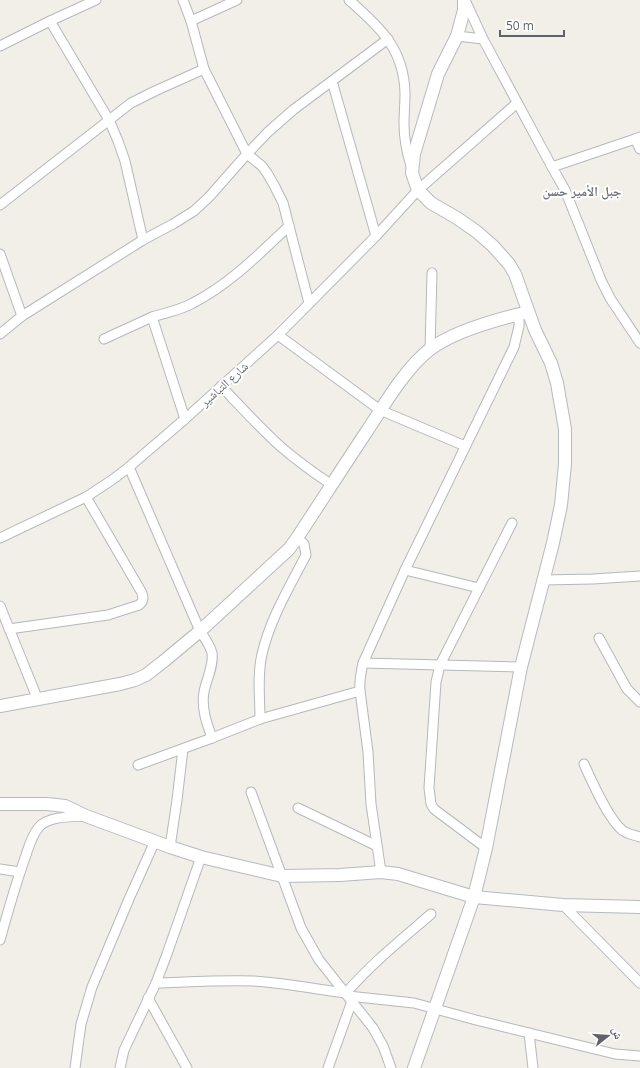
<svg xmlns="http://www.w3.org/2000/svg" width="640" height="1068" font-family="'Open Sans','Noto Naskh Arabic',sans-serif">
<rect width="100%" height="100%" fill="#f1efe8"/>
<g fill="none" stroke-linecap="round" stroke-linejoin="round">
<!-- street casing -->
<g stroke="#b5b8bc" stroke-width="11">
<g id="street">
<polyline points="183,0 191,21 204,69 247,154 262,166 267,173 274,185 283,203 309,303"/>
<path d="M349,0C380,27 404,49 405,93C405,104 404,114 404,124C404,138 407,153 411,166"/>
<polyline points="465,0 483,39 552,167 565,190 601,280 610,298 640,343"/>
<polyline points="50,21 109,120 118,141 125,161 143,240"/>
<polyline points="191,21 237,0"/>
<polyline points="457,36 483,39"/>
<polyline points="0,46 50,21 96,0"/>
<polyline points="332,81 376,236"/>
<polyline points="640,137 635,139 640,149"/>
<polyline points="552,167 635,139"/>
<polyline points="0,205 131,103 155,91 204,69"/>
<polyline points="0,254 22,316"/>
<polyline points="0,334 22,316 143,240 173,224 194,211 209,197 247,154 268,132 293,110 388,39"/>
<polyline points="278,335 380,410 465,446"/>
<polyline points="104,339 152,317"/>
<polyline points="430,349 432,273"/>
<path d="M221,386C240,406 259,427 280,446C296,460 314,473 332,485"/>
<path d="M185,419L152,317C165,313 181,310 193,303C230,284 259,254 289,226"/>
<path d="M129,467L200,631C204,637 210,645 212,653C214,666 206,680 204,692C201,708 207,724 212,738"/>
<polyline points="0,538 86,497 112,480 129,467 185,419 278,335 376,236 418,190 517,103"/>
<polyline points="405,570 479,588"/>
<polyline points="544,580 593,579 640,576"/>
<polyline points="0,606 38,700"/>
<polyline points="9,629 108,615 139,605 142,602 143,598 142,593 86,497"/>
<polyline points="599,638 627,689 640,702"/>
<polyline points="363,663 521,667"/>
<path d="M260,719C260,698 257,675 262,654C270,619 290,586 306,555L304,544L297,538"/>
<path d="M584,764C592,782 608,818 622,830C627,834 634,835 640,837"/>
<polyline points="138,765 212,738 260,719 360,691"/>
<polyline points="251,792 301,928 319,960 373,1028 383,1046 391,1068"/>
<polyline points="298,808 377,846"/>
<polyline points="170,847 177,800 183,749"/>
<polyline points="486,848 434,809 431,804 429,788 436,682 440,665 512,523"/>
<polyline points="0,869 20,872"/>
<path d="M381,872L371,804L368,752L360,691C359,681 361,672 363,663L405,570L514,347L519,326V314"/>
<polyline points="563,905 640,983"/>
<path d="M0,940C8,911 16,883 26,855C29,846 32,835 39,827C49,816 71,817 85,816"/>
<path d="M156,983C188,982 221,980 254,981C285,983 315,989 346,993C371,964 402,939 431,914"/>
<polyline points="348,996 414,1003 476,1020 615,1054 640,1056"/>
<polyline points="148,998 187,1068"/>
<polyline points="529,1033 533,1068"/>
<polyline points="75,1068 81,1024 92,987 129,899 155,841"/>
<polyline points="120,1068 124,1050 156,983 167,954 201,857"/>
<polyline points="328,1068 352,1001"/>
</g>
</g>
<!-- secondary casing -->
<g stroke="#b6babf" stroke-width="14">
<g id="secondary">
<path d="M0,706L120,684L135,680L146,675L164,661L200,631L289,549L297,538C320,503 343,467 367,431C384,405 405,369 429,350C453,331 498,319 528,312"/>
<polyline points="0,804 47,804 65,806 86,816 170,847 201,857 282,876 340,875 381,872 398,874 474,897 563,905 640,907"/>
<polyline points="414,1068 474,897 486,848 521,667 553,543 561,505 565,464 565,429 557,383 551,363 535,330 515,274 509,264 493,246 477,232 457,218 431,203 418,190 412,173 414,154 438,74 457,36 464,10 464,0"/>
</g>
</g>
<!-- street -->
<use href="#street" stroke="#fff" stroke-width="9"/>
<!-- secondary -->
<use href="#secondary" stroke="#fff" stroke-width="12"/>
</g>
<g text-anchor="middle" dominant-baseline="central" stroke-width="4" stroke-linejoin="round" paint-order="stroke">
<!-- street labels -->
<g font-size="12" fill="#5f6368" stroke="#fff">
<text transform="translate(224 384) rotate(-42)">شارع التباشير</text>
</g>
<!-- neighbourhood labels -->
<g font-size="13" font-weight="bold" fill="#70757a" stroke="#fff">
<text x="582" y="191">جبل الأمير حسن</text>
</g>
</g>
<!-- north arrow -->
<g transform="translate(608 1036) rotate(73)" stroke="#ffffff" stroke-width="3" paint-order="stroke">
<path d="M0-3L7 15L0 10L-7 15Z" fill="#5f6368"/>
<text y="-6" font-size="11" font-weight="bold" text-anchor="middle" fill="#5f6368">ش</text>
</g>
<!-- scale -->
<path d="M500 30v6h64v-6" fill="none" stroke="#5f6368" stroke-width="2"/>
<text x="506" y="30" font-size="12" fill="#5f6368" stroke="#ffffff" stroke-width="3" paint-order="stroke">50 m</text>
</svg>
